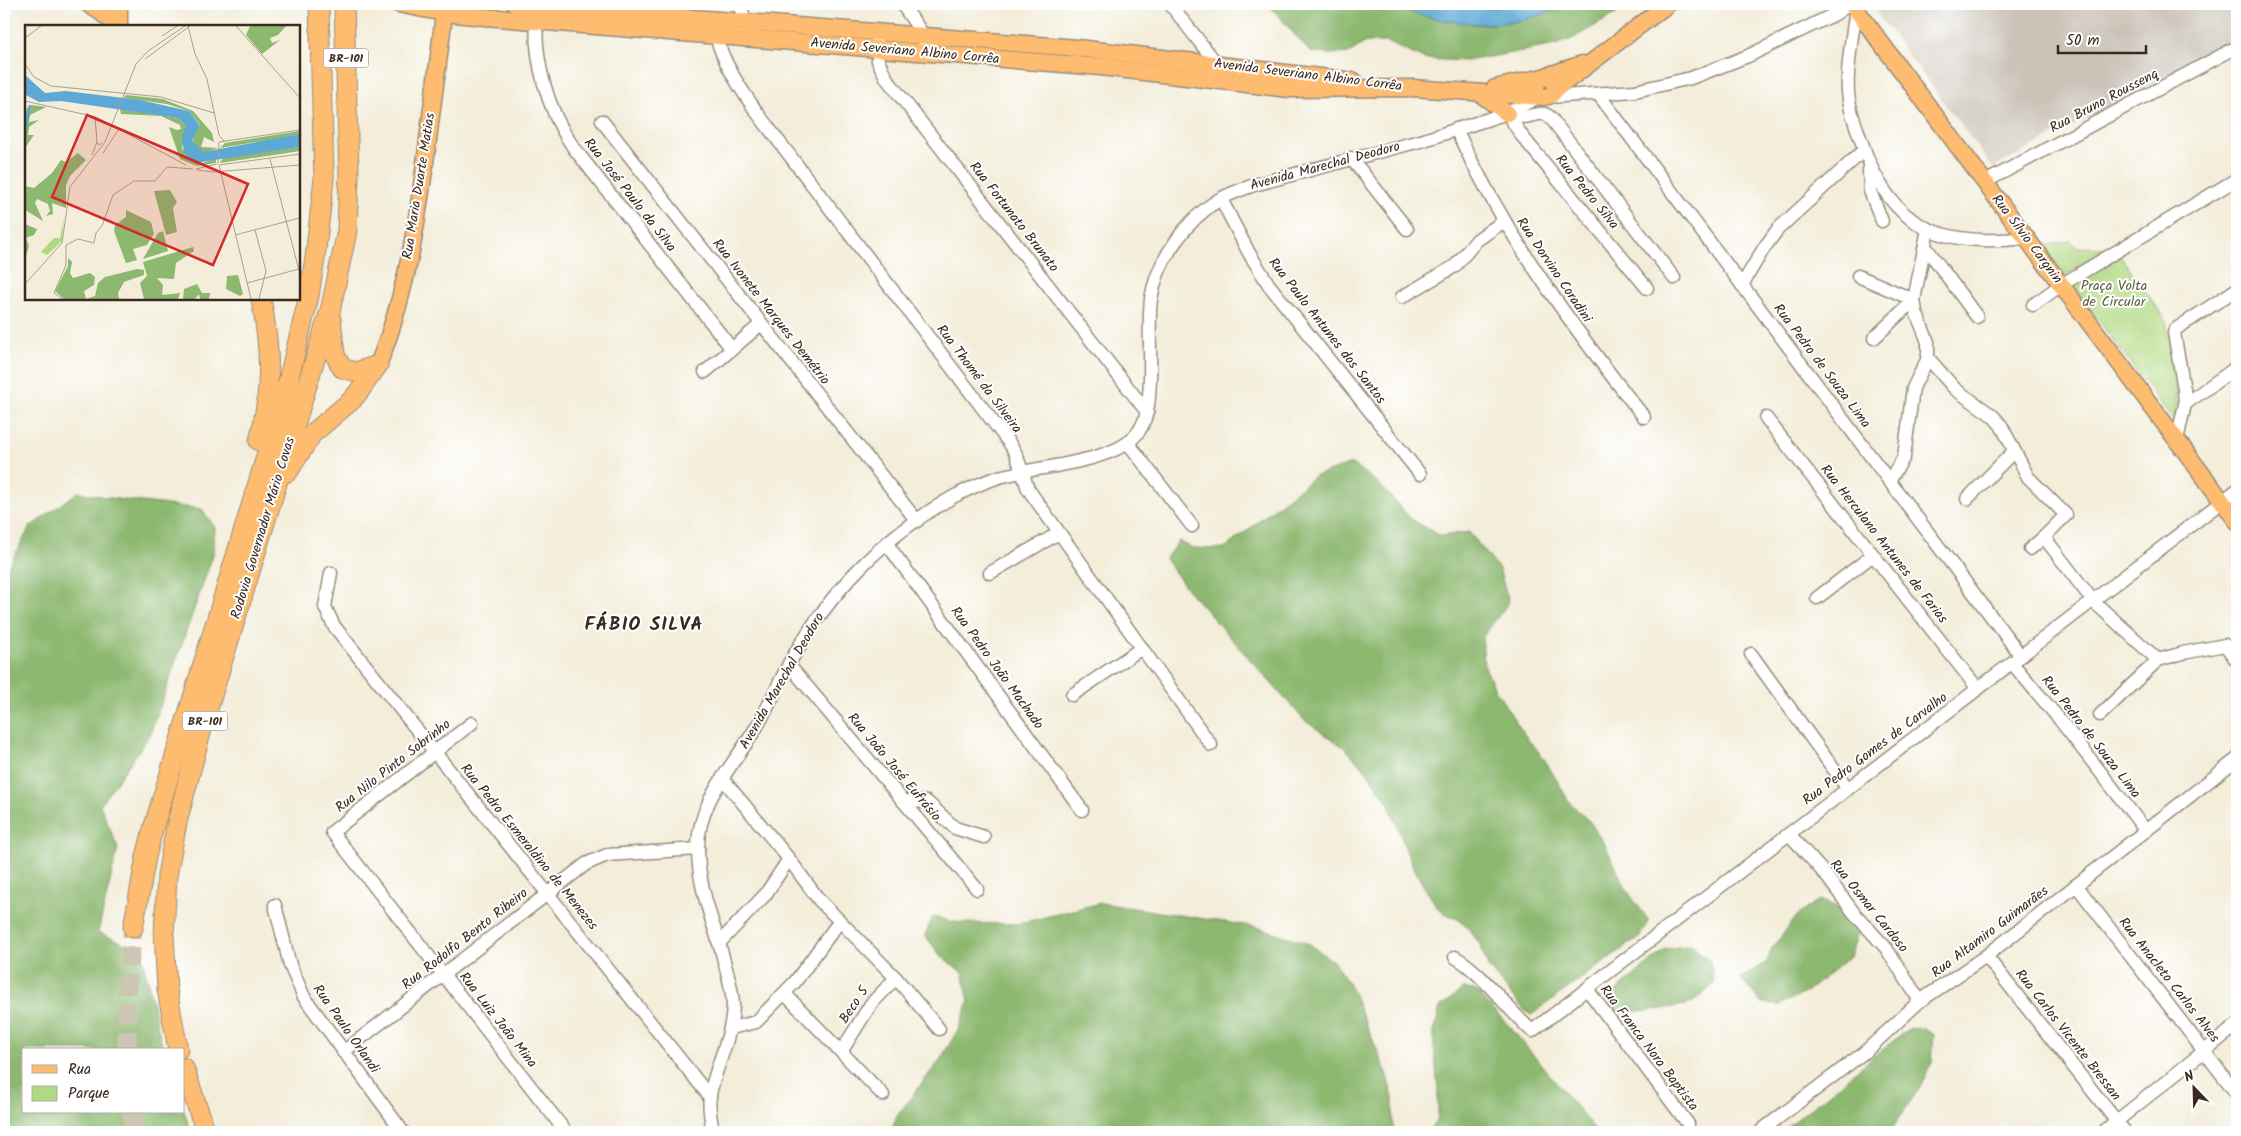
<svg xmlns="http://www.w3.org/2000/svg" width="2241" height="1136" font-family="Kalam,sans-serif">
<rect width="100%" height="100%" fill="#fff"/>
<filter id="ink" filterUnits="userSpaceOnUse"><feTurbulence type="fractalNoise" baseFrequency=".02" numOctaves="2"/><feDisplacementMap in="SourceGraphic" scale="10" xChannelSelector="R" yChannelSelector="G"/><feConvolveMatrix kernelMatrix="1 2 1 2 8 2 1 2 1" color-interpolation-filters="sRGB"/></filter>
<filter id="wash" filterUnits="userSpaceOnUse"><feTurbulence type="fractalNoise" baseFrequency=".0096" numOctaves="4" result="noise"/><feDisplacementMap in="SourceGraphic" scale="20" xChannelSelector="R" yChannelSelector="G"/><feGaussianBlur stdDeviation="1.12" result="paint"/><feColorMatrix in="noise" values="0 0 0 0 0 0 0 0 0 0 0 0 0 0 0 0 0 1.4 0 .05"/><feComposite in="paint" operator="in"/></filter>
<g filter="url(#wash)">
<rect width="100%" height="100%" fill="#f3edd9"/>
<!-- industrial -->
<polygon fill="#cbc3b8" points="1870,4 2237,4 2237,39 1993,168"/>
<!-- green -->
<g fill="#b1d882" stroke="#768150">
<polygon points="2070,241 2076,247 2108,248 2064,276 2043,246"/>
<polygon points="2120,256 2166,320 2177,391 2174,422 2072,285"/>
</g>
<!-- forest -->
<g fill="#8cb870" stroke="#647147">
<polygon points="1268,4 1389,4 1477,25 1510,22 1541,15 1565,4 1633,4 1570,40 1551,46 1466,61 1424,59 1386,42 1366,42 1349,53 1329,54 1310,52"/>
<polygon points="1352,464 1378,483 1411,519 1441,536 1469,532 1499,569 1509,602 1482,638 1484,665 1496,691 1524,734 1543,757 1570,803 1590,822 1605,845 1628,892 1649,921 1640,936 1531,1015 1524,1010 1488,967 1480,944 1463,922 1439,910 1420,880 1408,855 1388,802 1365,769 1345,748 1304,720 1188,590 1165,559 1179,541 1192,548 1224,549 1315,476"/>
<polygon points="78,492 117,499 202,509 215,528 213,555 150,735 100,805 118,848 98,932 141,951 163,1050 24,1050 24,1112 184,1111 191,1132 4,1132 4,574 30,527"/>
<polygon points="1820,900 1842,909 1859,930 1850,956 1807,992 1779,1005 1762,1004 1741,978 1767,962 1772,948 1798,915"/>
<polygon points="1101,903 1257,927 1310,944 1334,962 1351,988 1385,1069 1393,1098 1393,1132 891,1132 897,1116 940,1060 959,1028 969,1001 963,973 940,955 925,935 933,917 961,923 1017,924"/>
<polygon points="1691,945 1710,961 1714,984 1691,1004 1662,1009 1623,1012 1613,1007 1610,996 1666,949"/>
<polygon points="1463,989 1475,990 1510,1027 1597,1132 1429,1132 1438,1117 1438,1090 1433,1035 1440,1007"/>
<polygon points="1922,1028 1934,1035 1932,1063 1918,1090 1890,1132 1781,1132 1908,1029"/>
</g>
<!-- water -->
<path fill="#5da8d5" stroke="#4c697a" d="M1389,4H1565C1557,8 1549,13 1540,15C1491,32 1435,23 1389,4Z"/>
</g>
<g filter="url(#ink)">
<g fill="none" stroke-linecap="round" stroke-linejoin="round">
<!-- highway-tunnel -->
<g stroke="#cec6b4" stroke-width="19" stroke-dasharray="19 9" stroke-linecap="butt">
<polyline points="127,1050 127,987 133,928"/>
<polyline points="132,1112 134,1132"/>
</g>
<!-- minor casing -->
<g stroke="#978c7c" stroke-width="15">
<g id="minor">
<polyline points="739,4 746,22"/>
<polyline points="902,4 924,36 925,53"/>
<polyline points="1170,4 1217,64 1217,70"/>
<path d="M1856,8C1853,33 1846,67 1848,91C1849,109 1856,126 1862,143C1890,228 1940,248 2026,238"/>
<path d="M537,13C533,59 547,109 573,147L732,349L761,324"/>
<path d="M716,36C724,65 741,89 758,114L1010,444L1016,454L1028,489L1211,745"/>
<polyline points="877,40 878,61 887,79 1147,412"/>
<polyline points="1599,95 2021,656"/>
<polyline points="1548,97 1635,91 1691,78 1748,56 1835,14 1849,4"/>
<path d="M1507,113C1528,124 1538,107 1550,117L1674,278"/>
<polyline points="1507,113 1522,136 1647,288"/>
<polyline points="602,121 917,521"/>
<path d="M1456,129C1505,235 1572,327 1644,417"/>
<polyline points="1351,158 1407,229"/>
<polyline points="1869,170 1870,191 1882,221"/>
<polyline points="1985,182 2237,47"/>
<polyline points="1221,199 1249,253 1269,285 1420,474"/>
<polyline points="1925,246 1977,317"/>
<polyline points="1858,276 1914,300 1874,338"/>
<polyline points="1742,285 1764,248 1778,229 1864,150"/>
<polyline points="1402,297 1455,266 1477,240 1504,221"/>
<polyline points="2033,305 2061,285 2237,179"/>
<polyline points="1928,358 1955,389 1993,416 2001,425 2028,477 2066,515 2044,537 2093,601 2158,660"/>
<polyline points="705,372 732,349"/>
<polyline points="2185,404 2237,367"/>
<polyline points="1766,418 1978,689"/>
<polyline points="2177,440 2185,404 2184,389 2174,333 2176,329 2237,289"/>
<polyline points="1128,443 1192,526"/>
<polyline points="1889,481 1904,457 1913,388 1928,358 1928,342 1916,312 1914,300 1928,229"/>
<polyline points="1967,499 2014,451"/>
<polyline points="887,544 1082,810"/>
<polyline points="2030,549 2044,537"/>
<polyline points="331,573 325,607 334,626 710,1097"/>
<polyline points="990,573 1059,533"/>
<polyline points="1817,598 1873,555"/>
<polyline points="1751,654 1848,789"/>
<polyline points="2012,663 2060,720 2146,831"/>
<polyline points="789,665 977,889"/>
<polyline points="1072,695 1142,648"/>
<polyline points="2100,715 2158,660 2183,653 2225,645 2237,661"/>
<polyline points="472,723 332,832 566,1132"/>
<polyline points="722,778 789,859 819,900 896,978 939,1029"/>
<polyline points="903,801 927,802 955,828 984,837"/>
<polyline points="1789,834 1825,874 1854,913 1886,948 1920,1001"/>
<polyline points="2076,885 2237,1094"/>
<polyline points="275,905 290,965 304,997 403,1132"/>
<polyline points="719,943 765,895 789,859"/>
<polyline points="1986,956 2125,1132"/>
<path d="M1455,957C1483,973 1506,1008 1532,1031L2237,490"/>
<polyline points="1587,989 1688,1124"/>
<polyline points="785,994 883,1095"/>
<polyline points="731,1028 756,1022 795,982 839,922"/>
<polyline points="343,1052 586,864 607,855 698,849"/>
<polyline points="841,1052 871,1004 896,978"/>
<polyline points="1762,1130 1866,1051 1920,1001 1986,956 2237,759"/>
<path d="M713,1132C711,1120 708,1108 710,1095C716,1065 732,1037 733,1006C733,989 727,973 723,957C713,921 698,887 698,849C697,802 733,766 756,728C769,707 778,684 790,662C831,590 881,538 953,497C968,489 983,482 999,477C1034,467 1110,463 1134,437C1149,422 1149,400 1150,379C1151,352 1148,325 1151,299C1157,260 1187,219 1220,199C1231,193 1243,189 1254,185L1424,140L1507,113L1541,96"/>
<polyline points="2103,1132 2237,1025"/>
</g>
</g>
<!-- major casing -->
<g stroke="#978c7c" stroke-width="19">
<g id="major">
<polyline points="88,4 102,13 117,26"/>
<path d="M398,4L444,13L485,17L1101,67L1289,89L1413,88L1544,97C1556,96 1559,85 1550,78L1543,77L1536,83V92L1541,96"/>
<polyline points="515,4 1078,48 1354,81"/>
<polyline points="1852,4 2237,521"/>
<polyline points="119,26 119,4"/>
<polyline points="1495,88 1543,77 1582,64"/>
<polyline points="1555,90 1668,4"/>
<polyline points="1479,93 1507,113"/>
<path d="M378,365C409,289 420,205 430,124C435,84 441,44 445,4"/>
</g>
</g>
<!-- highway casing -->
<g stroke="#978c7c" stroke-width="21">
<g id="highway">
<polyline points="331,319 335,355 342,368 356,372 378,365"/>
<path d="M259,441C272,390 271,350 261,299"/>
<polyline points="288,472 312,434 352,400 361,389 378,365"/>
<polyline points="133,928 146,857 153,829 285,394 309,296 315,258 324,178 319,4"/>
<polyline points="178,1050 167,989 164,934 167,876 177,822 203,725 331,307 347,231 349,174 344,4"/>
<polyline points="184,1068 206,1132"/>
</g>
</g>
<!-- minor -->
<use href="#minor" stroke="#fff" stroke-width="12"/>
<!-- major -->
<use href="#major" stroke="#febc70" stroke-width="16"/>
<!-- highway -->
<use href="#highway" stroke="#febc70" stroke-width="19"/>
</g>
</g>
<g text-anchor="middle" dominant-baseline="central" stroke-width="4" stroke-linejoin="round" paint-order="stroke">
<!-- shield labels -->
<g fill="#fff" stroke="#766a62" stroke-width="1">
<rect x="323.5" y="48.5" width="45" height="19" rx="4"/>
<rect x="182.5" y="711.5" width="45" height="19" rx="4"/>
</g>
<g font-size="12" font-weight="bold" fill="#3b2a1e">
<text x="346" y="58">BR-101</text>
<text x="205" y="721">BR-101</text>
</g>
<!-- street labels -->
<g font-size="14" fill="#3b2a1e" stroke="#fff">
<text transform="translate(905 51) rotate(5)">Avenida Severiano Albino Corrêa</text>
<text transform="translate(1308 75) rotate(7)">Avenida Severiano Albino Corrêa</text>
<text transform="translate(2104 101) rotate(-28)">Rua Bruno Roussenq</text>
<text transform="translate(1325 166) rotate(-15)">Avenida Marechal Deodoro</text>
<text transform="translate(419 186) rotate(-81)">Rua Maria Duarte Matias</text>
<text transform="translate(1587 192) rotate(51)">Rua Pedro Silva</text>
<text transform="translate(630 195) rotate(52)">Rua José Paulo da Silva</text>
<text transform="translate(1014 217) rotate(52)">Rua Fortunato Brunato</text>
<text transform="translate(2027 239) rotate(53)">Rua Sílvio Cargnin</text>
<text transform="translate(1554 270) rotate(56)">Rua Dorvino Coradini</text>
<text transform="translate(771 312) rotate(52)">Rua Ivonete Marques Demétrio</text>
<text transform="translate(1327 331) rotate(52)">Rua Paulo Antunes dos Santos</text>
<text transform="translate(1822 366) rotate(53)">Rua Pedro de Souza Lima</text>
<text transform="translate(979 379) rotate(53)">Rua Thomé da Silveira</text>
<text transform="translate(263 528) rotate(-73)">Rodovia Governador Mário Covas</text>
<text transform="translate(1884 544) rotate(52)">Rua Herculano Antunes de Farias</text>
<text transform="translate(997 668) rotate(54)">Rua Pedro João Machado</text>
<text transform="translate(782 681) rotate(-60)">Avenida Marechal Deodoro</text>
<text transform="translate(2091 737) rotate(52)">Rua Pedro de Souza Lima</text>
<text transform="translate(1875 749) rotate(-37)">Rua Pedro Gomes de Carvalho</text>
<text transform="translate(393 766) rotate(-38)">Rua Nilo Pinto Sobrinho</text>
<text transform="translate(894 767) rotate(50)">Rua João José Eufrásio</text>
<text transform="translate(529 847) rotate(51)">Rua Pedro Esmeraldino de Menezes</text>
<text transform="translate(1869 906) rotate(51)">Rua Osmar Cardoso</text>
<text transform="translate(1990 932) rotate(-37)">Rua Altamiro Guimarães</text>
<text transform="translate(465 939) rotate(-38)">Rua Rodolfo Bento Ribeiro</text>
<text transform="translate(2169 980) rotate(52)">Rua Anacleto Carlos Alves</text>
<text transform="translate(854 1005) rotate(-56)">Beco 5</text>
<text transform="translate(498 1020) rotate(52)">Rua Luiz João Mina</text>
<text transform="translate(346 1029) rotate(55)">Rua Paulo Orlandi</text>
<text transform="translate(2068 1035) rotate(52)">Rua Carlos Vicente Bressan</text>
<text transform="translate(1649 1048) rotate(53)">Rua Franca Nora Baptista</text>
</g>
<!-- park labels -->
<g font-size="14" fill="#5e5e3c" stroke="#fff">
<text x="2114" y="286">Praça Volta<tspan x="2114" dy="16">de Circular</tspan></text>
</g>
<!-- district labels -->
<g font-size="19" font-weight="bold" letter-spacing="1" fill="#3b2a1e" stroke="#fff">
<text x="644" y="625">FÁBIO SILVA</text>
</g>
</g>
<!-- overview -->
<g transform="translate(25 25)">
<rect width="275" height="275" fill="#f3edd9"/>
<path d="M39,192L37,216L22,230L16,227L29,213H35Z" fill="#b1d882"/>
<path d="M225,1H261L253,10L245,13L247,18L255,15L237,29L221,10ZM101,70L138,74L168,86L187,108L189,117L179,112L176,122L193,123L179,128L172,124L167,113L175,100L164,86L142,79L99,73ZM7,80L21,82L5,90L4,97L14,95L4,102L3,110H9L0,123V92L2,83ZM95,84L153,93L161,100L157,124L177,138L191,134V138L172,141L155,134L144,102L152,105L156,104L155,100L136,91L96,89ZM275,106V109L256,113L195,123L200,118ZM275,122V126L195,138L198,133ZM53,128L61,135L45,151L41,160V183L27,178L28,189L21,191L25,186L23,179L12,174L10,178L18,196L0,185V161L9,163L27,148L36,135L41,137ZM145,165L152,177L148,183L152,207L141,210L129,166ZM101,185L126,197L129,209L122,220L108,224L112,235L101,238L89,206L90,200L101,192ZM0,199L12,204L9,210L1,213L4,221L0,234ZM138,206L143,226L118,234L133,208ZM168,222L169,226L151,238L149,254L132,253L138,260L137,270L155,268L153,274H119L115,258L122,251L118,237ZM43,233L47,237L45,248L48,253L65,248L70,252L69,260L59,266L61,274L70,271L73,258L80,252L112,244L119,245V250L99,257L93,268L94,274H39L30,266L43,241ZM213,250L218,269L215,271L201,264L202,251ZM172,259L177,268H185L184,274H175L174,269L170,274H158L159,264Z" fill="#8cb870"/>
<path d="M0,50L20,68L41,66L115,75L164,86L175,101L167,115L178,127L275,109V122L170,138L159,128L157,113L161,100L153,93L36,76L14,77L1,70Z" fill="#5da8d5"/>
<path fill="none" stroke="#5da8d5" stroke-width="2.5" d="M0,108L5,80"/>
<path fill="none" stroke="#a99f8e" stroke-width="1" d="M163,1L170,29L182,54L194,110L200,117M211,1L275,73M137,11L152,1M0,13L16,1M120,34L165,1M0,39L9,52L26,61L136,72L189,88M0,76L71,92L161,140M70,92L72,117M194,117L275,105M78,128L94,104M67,130L72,117L74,120L77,118M245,134L275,249M193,139L194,117M194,140L226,274M194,140L275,129M171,144L192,139M172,145L188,147L275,140M230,205L241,246L234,274M210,210L275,193M222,258L274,244M0,259L37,218L45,162L80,117L111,39L123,26L160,1M38,274L29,268L41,240V220L53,214L69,218L71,208L77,201L88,170L109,156H130L142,142L168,144"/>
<path fill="#d62828" fill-opacity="0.15" stroke="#d62828" stroke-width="2.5" d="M62,90L223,159L188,240L27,172Z"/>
<rect width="275" height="275" fill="none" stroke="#3b2a1e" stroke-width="2.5"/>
</g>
<!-- margin -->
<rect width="2241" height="1136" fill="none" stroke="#fff" stroke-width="20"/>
<!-- legend -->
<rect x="22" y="1048" width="162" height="65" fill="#ffffff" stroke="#b1aaa5"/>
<rect x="32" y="1065" width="25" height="8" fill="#febc70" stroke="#b1aaa5"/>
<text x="68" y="1074" font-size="15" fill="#3b2a1e">Rua</text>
<rect x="32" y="1086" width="25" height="15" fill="#b1d882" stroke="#b1aaa5"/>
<text x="68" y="1098" font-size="15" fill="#3b2a1e">Parque</text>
<!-- north arrow -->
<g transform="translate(2194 1088) rotate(337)" stroke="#ffffff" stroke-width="4" paint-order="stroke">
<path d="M0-4L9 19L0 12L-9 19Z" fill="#3b2a1e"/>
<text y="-8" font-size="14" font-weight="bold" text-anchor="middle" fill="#3b2a1e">N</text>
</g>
<!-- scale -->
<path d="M2058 45v8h88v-8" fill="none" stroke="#3b2a1e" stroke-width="2.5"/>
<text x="2066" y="45" font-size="15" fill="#3b2a1e" stroke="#ffffff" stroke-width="4" paint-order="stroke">50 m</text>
</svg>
